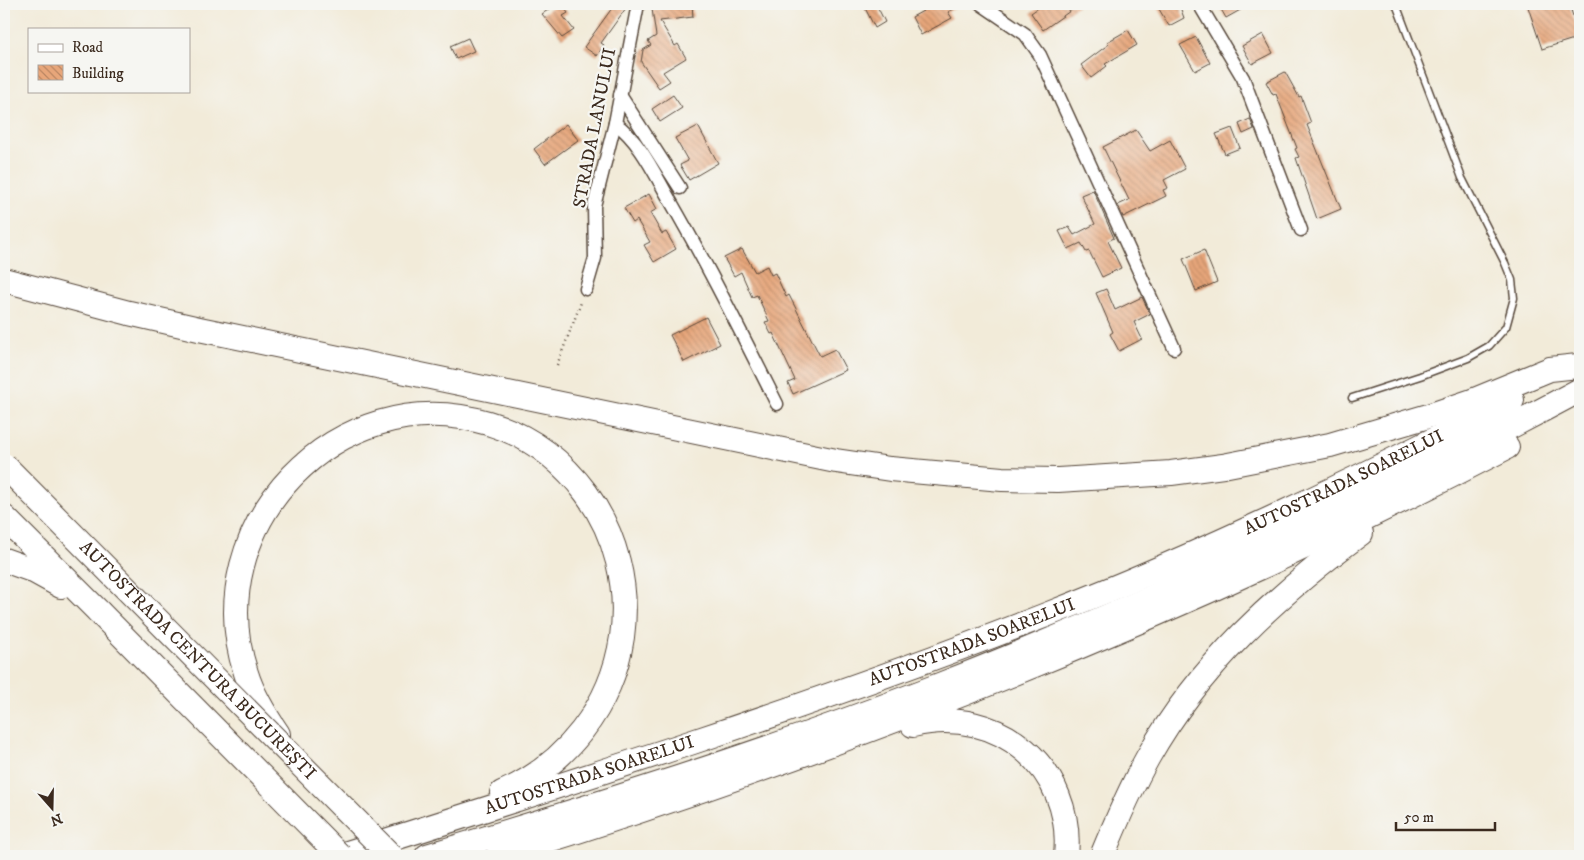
<svg xmlns="http://www.w3.org/2000/svg" width="1584" height="860" font-family="'IM FELL DW Pica',serif">
<defs>
<pattern id="building-back-hatch" width="6" height="6" patternUnits="userSpaceOnUse" patternTransform="scale(1.25)"><rect width="6" height="6" fill="#e7a67a"/><path d="M-1 5l2 2M0 0l6 6M5-1l2 2" fill="none" stroke="#bc8763"/></pattern>
</defs>
<rect width="100%" height="100%" fill="#f6f6f2"/>
<filter id="ink" filterUnits="userSpaceOnUse"><feTurbulence type="fractalNoise" baseFrequency=".02" numOctaves="2"/><feDisplacementMap in="SourceGraphic" scale="10" xChannelSelector="R" yChannelSelector="G"/><feConvolveMatrix kernelMatrix="1 2 1 2 8 2 1 2 1" color-interpolation-filters="sRGB"/></filter>
<filter id="wash" filterUnits="userSpaceOnUse"><feTurbulence type="fractalNoise" baseFrequency=".0096" numOctaves="4" result="noise"/><feDisplacementMap in="SourceGraphic" scale="20" xChannelSelector="R" yChannelSelector="G"/><feGaussianBlur stdDeviation="1.12" result="paint"/><feColorMatrix in="noise" values="0 0 0 0 0 0 0 0 0 0 0 0 0 0 0 0 0 1.4 0 .05"/><feComposite in="paint" operator="in"/></filter>
<g filter="url(#wash)">
<rect width="100%" height="100%" fill="#f2ebd9"/>
<g id="blocks">
<!-- building -->
<g fill="url(#building-back-hatch)">
<polygon points="557,4 561,4 568,13 563,16 574,30 562,38 542,14"/>
<polygon points="615,4 620,4 626,8 601,43 604,45 597,56 584,47"/>
<polygon points="658,4 692,4 693,17 660,21 675,46 678,44 686,58 663,72 670,81 659,88 641,62 643,50 651,45 648,41 656,36 652,9 659,9"/>
<polygon points="863,4 876,4 885,22 875,28"/>
<polygon points="919,4 963,4 948,12 952,18 921,35 912,17 923,11"/>
<polygon points="1044,4 1080,4 1043,30 1031,13"/>
<polygon points="1156,4 1179,4 1184,18 1169,26"/>
<polygon points="1218,4 1251,4 1226,18"/>
<polygon points="1527,4 1569,4 1580,37 1542,49"/>
<polygon points="1128,30 1137,45 1105,64 1107,66 1091,78 1081,65 1109,44 1107,42"/>
<polygon points="1263,34 1273,53 1252,64 1242,46"/>
<polygon points="1196,37 1210,63 1195,71 1180,45"/>
<polygon points="468,38 474,51 456,59 450,46"/>
<polygon points="1285,72 1299,97 1301,96 1311,123 1307,125 1341,209 1317,219 1296,158 1299,157 1295,149 1297,148 1276,94 1273,95 1266,82"/>
<polygon points="673,95 682,108 660,122 652,109"/>
<polygon points="1250,119 1254,129 1243,134 1239,124"/>
<polygon points="566,124 578,140 545,164 534,149"/>
<polygon points="698,126 718,163 689,180 680,165 688,161 675,138"/>
<polygon points="1232,128 1240,148 1225,154 1216,134"/>
<polygon points="1136,130 1150,151 1170,140 1185,169 1164,180 1168,188 1163,190 1166,196 1123,217 1118,205 1129,200 1103,147"/>
<polygon points="1093,190 1114,238 1108,241 1121,268 1102,277 1089,251 1086,252 1081,243 1068,249 1059,231 1069,227 1074,235 1095,224 1081,195"/>
<polygon points="649,194 657,209 650,213 662,234 666,232 676,249 654,262 644,245 650,242 637,220 633,223 624,208"/>
<polygon points="742,249 755,272 767,266 771,275 775,273 786,297 789,295 820,356 835,349 846,370 793,394 788,383 795,380 773,333 771,334 765,322 769,321 757,295 752,297 741,272 734,276 724,258"/>
<polygon points="1204,250 1217,282 1196,291 1183,259"/>
<polygon points="1106,289 1115,310 1142,297 1150,314 1134,322 1142,339 1119,351 1110,334 1113,332 1096,293"/>
<polygon points="706,317 720,344 684,362 670,335"/>
</g>
</g>
</g>
<g filter="url(#ink)">
<use href="#blocks" fill-opacity="0" stroke="#56473a" stroke-width="1"/>
<g fill="none" stroke-linecap="round" stroke-linejoin="round">
<!-- lane casing -->
<g stroke="#56473a" stroke-width="9">
<polyline id="lane" points="1352,398 1420,376 1468,358 1489,346 1506,327 1514,298 1512,280 1505,263 1462,178 1396,4"/>
</g>
<!-- street casing -->
<g stroke="#56473a" stroke-width="15">
<g id="street">
<polyline points="981,4 1025,34 1040,55 1174,348"/>
<polyline points="1199,4 1243,78 1301,230"/>
<polyline points="620,95 680,188"/>
<path d="M615,123C641,142 655,175 671,202C709,268 743,336 777,404"/>
<polyline points="586,289 595,258 594,206 615,123 638,4"/>
</g>
</g>
<!-- highway casing -->
<g stroke="#56473a" stroke-width="26">
<g id="highway">
<polyline points="4,280 129,313 199,329 836,461 890,469 1002,479 1058,480 1171,473 1223,466 1330,445 1425,417 1472,401 1550,369 1578,366"/>
<polyline points="4,517 99,612"/>
<polyline points="4,560 32,570 61,586"/>
<path d="M913,725C998,704 1075,769 1066,856"/>
<path d="M278,734C265,715 253,696 246,673C197,526 338,378 488,423C528,435 561,459 586,493C616,534 629,586 622,637C612,706 566,765 502,793"/>
<path id="s1" d="M338,856C576,781 814,706 1046,615C1205,553 1360,478 1512,400"/>
<path d="M427,856C597,805 767,752 932,688C1154,601 1371,502 1580,390"/>
<path d="M498,856C846,749 1184,615 1507,447"/>
<path d="M1102,856C1116,822 1130,789 1148,757C1199,666 1278,594 1361,533"/>
</g>
</g>
<!-- path -->
<polyline stroke="#56473a" stroke-width="2.5" stroke-dasharray="1 4" stroke-linecap="butt" points="557,365 582,300"/>
<!-- lane -->
<use href="#lane" stroke="#fff" stroke-width="6"/>
<!-- street -->
<use href="#street" stroke="#fff" stroke-width="12"/>
<!-- highway -->
<use href="#highway" stroke="#fff" stroke-width="24"/>
<!-- highway-bridge casing -->
<g stroke="#56473a" stroke-width="26" stroke-linecap="butt">
<g id="highway-bridge">
<path id="s2" d="M4,465L391,856"/>
<polyline points="99,612 340,856"/>
</g>
</g>
<!-- highway-bridge -->
<use href="#highway-bridge" stroke="#fff" stroke-width="24"/>
</g>
</g>
<g text-anchor="middle" dominant-baseline="central" stroke-width="4.5" stroke-linejoin="round" paint-order="stroke">
<!-- street labels -->
<g font-size="18" fill="#3b2a1e" stroke="#f6f6f2">
<text transform="translate(595 128) rotate(-79)">STRADA LANULUI</text>
<text stroke="none"><textPath href="#s1" startOffset="1074">AUTOSTRADA SOARELUI</textPath></text>
<text stroke="none"><textPath href="#s1" startOffset="669">AUTOSTRADA SOARELUI</textPath></text>
<text stroke="none"><textPath href="#s2" startOffset="275">AUTOSTRADA CENTURA BUCUREȘTI</textPath></text>
<text stroke="none"><textPath href="#s1" startOffset="264">AUTOSTRADA SOARELUI</textPath></text>
</g>
</g>
<!-- margin -->
<rect width="1584" height="860" fill="none" stroke="#f6f6f2" stroke-width="20"/>
<!-- legend -->
<rect x="28" y="28" width="162" height="65" fill="#f6f6f2" stroke="#aba49d"/>
<rect x="38" y="44" width="25" height="8" fill="#ffffff" stroke="#aba49d"/>
<text x="72" y="52" font-size="15" fill="#3b2a1e">Road</text>
<rect x="38" y="65" width="25" height="15" fill="url(#building-back-hatch)" stroke="#aba49d"/>
<text x="72" y="78" font-size="15" fill="#3b2a1e">Building</text>
<!-- north arrow -->
<g transform="translate(52 808) rotate(160)" stroke="#f6f6f2" stroke-width="4" paint-order="stroke">
<path d="M0-4L9 19L0 12L-9 19Z" fill="#3b2a1e"/>
<text y="-8" font-size="14" font-weight="bold" text-anchor="middle" fill="#3b2a1e">N</text>
</g>
<!-- scale -->
<path d="M1396 822v8h99v-8" fill="none" stroke="#3b2a1e" stroke-width="2.5"/>
<text x="1404" y="822" font-size="15" fill="#3b2a1e" stroke="#f6f6f2" stroke-width="4" paint-order="stroke">50 m</text>
</svg>
